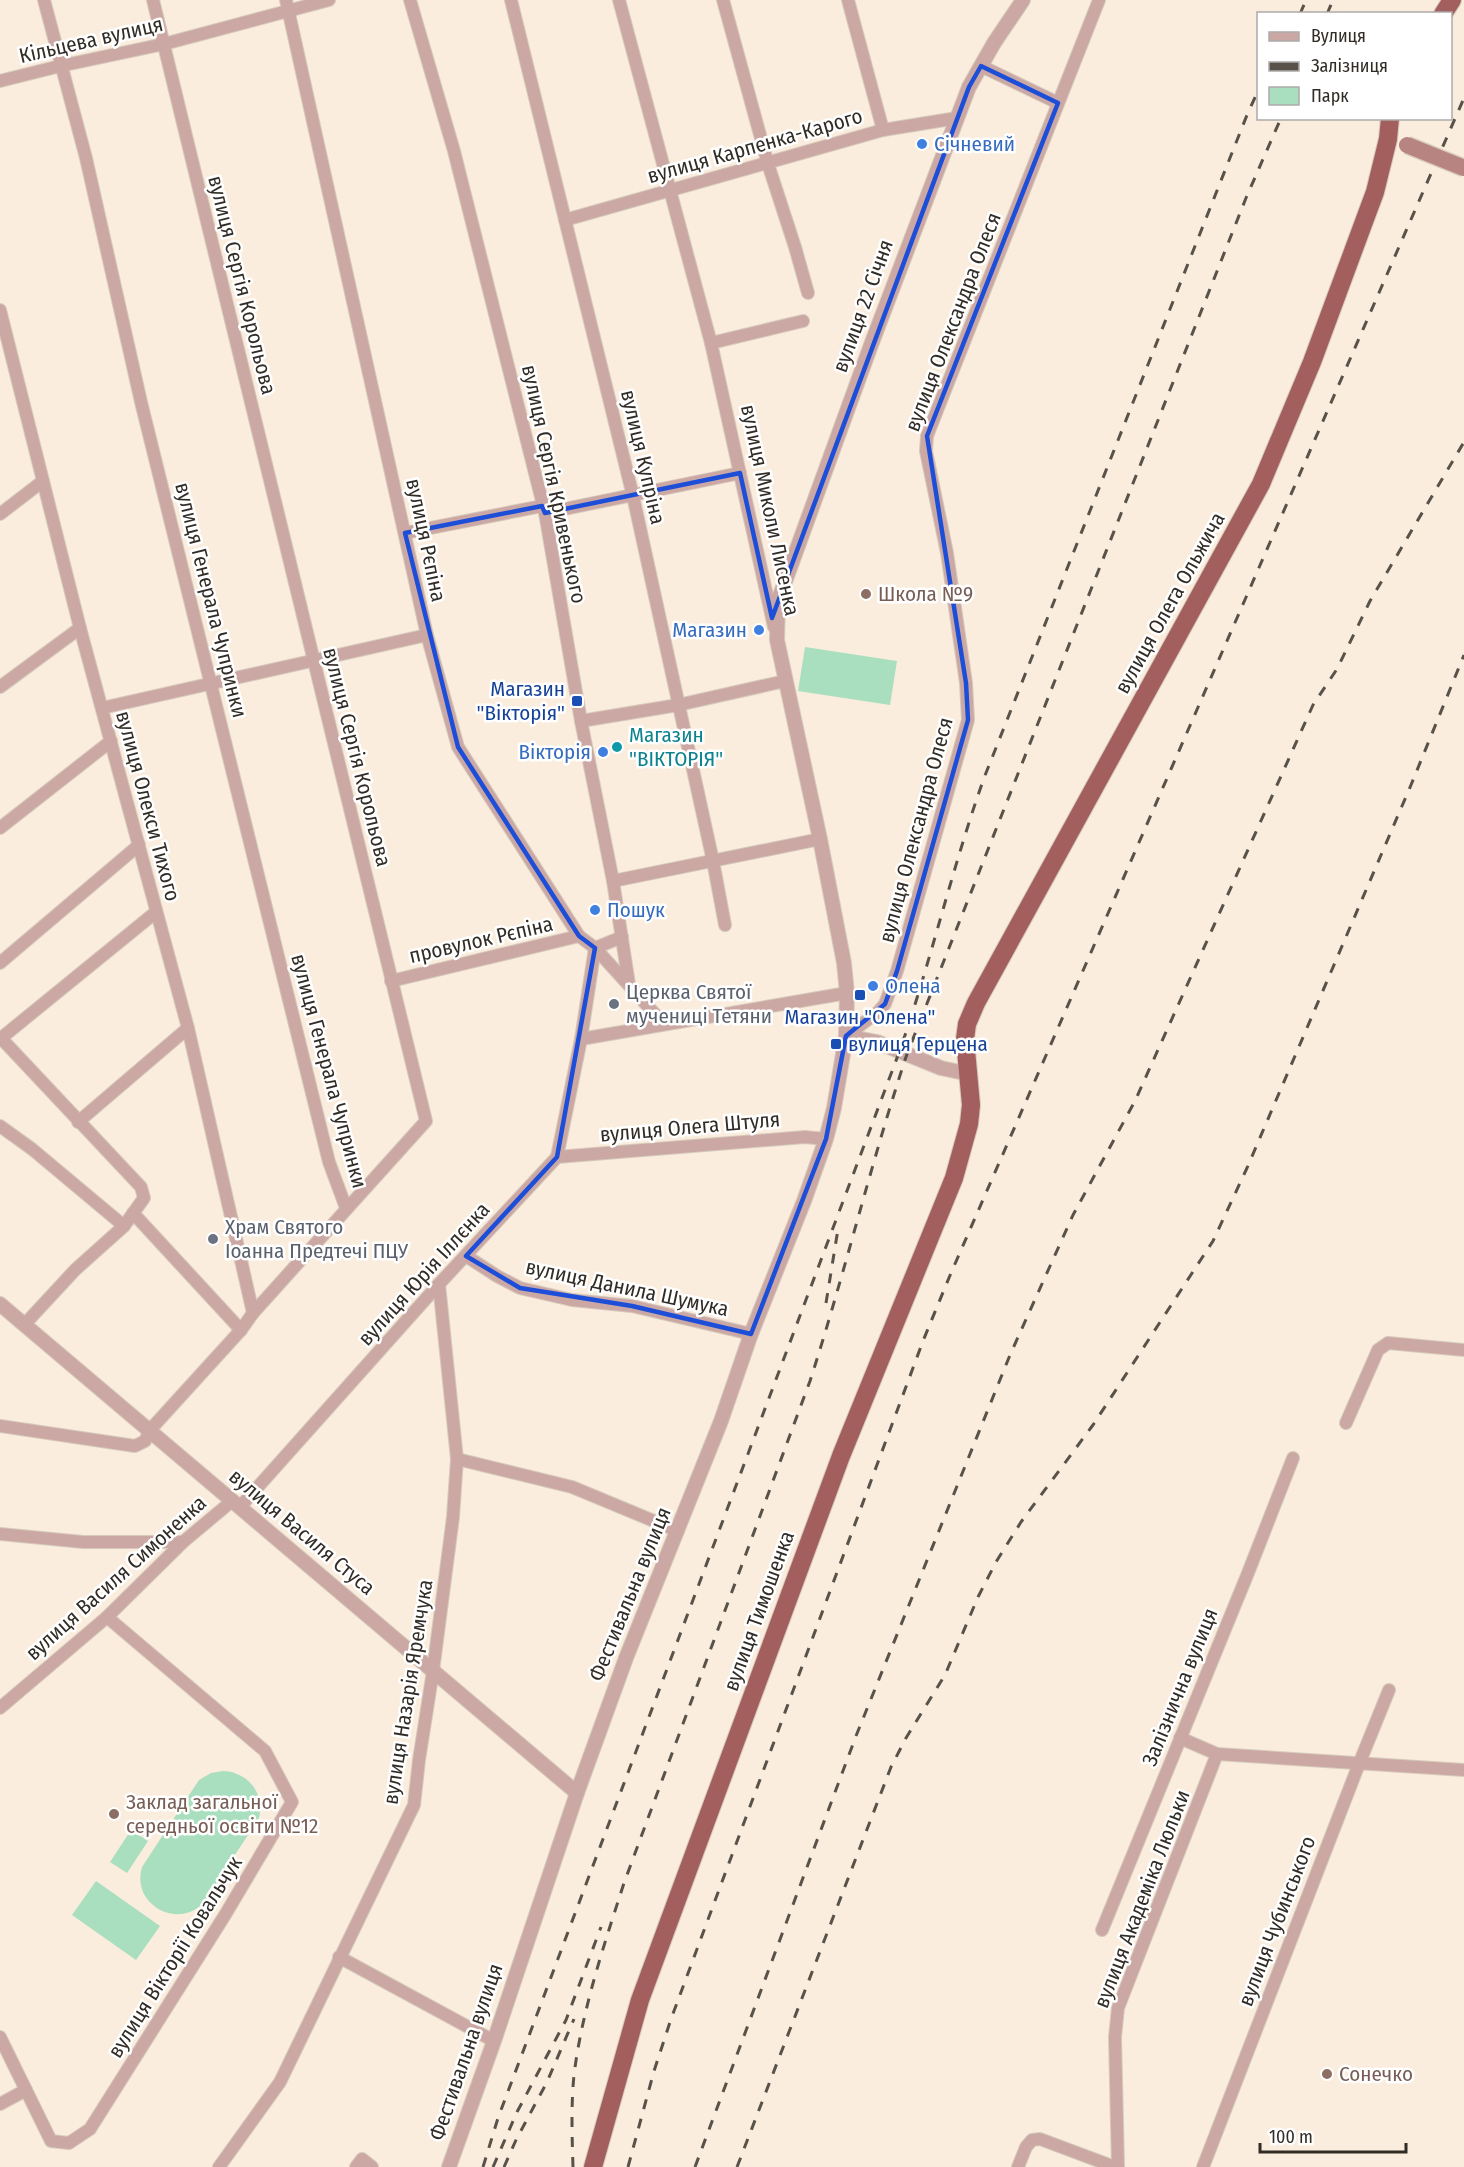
<svg xmlns="http://www.w3.org/2000/svg" width="1464" height="2167" font-family="'Fira Sans Condensed',sans-serif">
<rect width="100%" height="100%" fill="#faeddd"/>
<!-- green -->
<g fill="#a9dfbf">
<polygon points="805,647 897,661 890,705 798,691"/>
<path d="M223,1771C248,1772 265,1793 259,1818C246,1839 232,1859 218,1880C213,1888 207,1900 200,1906C186,1918 165,1916 153,1905C141,1895 138,1881 142,1867L199,1780L211,1773Z"/>
<polygon points="131,1830 148,1841 127,1873 110,1862"/>
<polygon points="96,1881 160,1926 136,1960 72,1915"/>
</g>
<g fill="none" stroke-linecap="round" stroke-linejoin="round">
<!-- minor casing -->
<g stroke="#d6cabc" stroke-width="14">
<g id="minor">
<polyline points="44,0 86,158 141,402 329,1162 346,1208"/>
<polyline points="286,0 427,635 458,747 579,936 595,948 664,1024"/>
<polyline points="410,0 454,151 545,513 581,721 613,881 629,984"/>
<polyline points="511,0 633,496 713,861 725,925"/>
<polyline points="619,0 711,343 774,627"/>
<polyline points="723,0 768,164 795,247 808,293"/>
<polyline points="848,0 883,130"/>
<polyline points="981,66 1058,103"/>
<polyline points="0,81 60,66 164,44 329,0"/>
<polyline points="565,220 883,130 957,118"/>
<polyline points="0,310 80,628 188,1028 253,1313"/>
<polyline points="711,343 803,321"/>
<polyline points="545,513 740,473"/>
<polyline points="0,514 43,481"/>
<polyline points="405,533 542,506"/>
<polyline points="0,687 80,628"/>
<polyline points="102,708 427,635"/>
<polyline points="581,721 678,705 785,681"/>
<polyline points="0,828 111,741"/>
<polyline points="613,881 820,839"/>
<polyline points="0,963 139,845"/>
<polyline points="391,981 579,936"/>
<polyline points="846,1036 878,1012 885,1004 897,971 968,720 966,683 947,553 926,451 927,436 1099,0"/>
<polyline points="0,1037 141,1187 144,1198 124,1226 75,1270 24,1325"/>
<polyline points="0,1039 156,912"/>
<polyline points="581,1039 847,993"/>
<polyline points="78,1122 188,1028"/>
<polyline points="0,1126 32,1149 124,1226"/>
<polyline points="557,1157 805,1137 826,1139"/>
<polyline points="133,1213 241,1330"/>
<polyline points="466,1256 497,1276 520,1288 572,1300 632,1306 751,1334"/>
<polyline points="1346,1423 1378,1350 1388,1343 1464,1350"/>
<polyline points="0,1426 135,1446 145,1441 150,1430 241,1330 253,1313 426,1121 153,0"/>
<polyline points="457,1459 572,1487 678,1531"/>
<polyline points="240,1507 439,1284 557,1157 581,1039 595,948 622,937"/>
<polyline points="0,1534 83,1542 183,1542"/>
<polyline points="0,1708 107,1617 183,1542 232,1501"/>
<polyline points="1180,1738 1217,1754 1464,1770"/>
<polyline points="1102,1930 1248,1573 1293,1458"/>
<polyline points="339,1957 494,2041"/>
<polyline points="0,2037 51,2141 69,2143 90,2129 225,1915 292,1802 265,1751 107,1617"/>
<polyline points="0,2104 26,2090"/>
<polyline points="219,2167 280,2082 414,1805 419,1760 433,1671 453,1517 457,1459 439,1284"/>
<polyline points="356,2167 362,2159 372,2167"/>
<polyline points="1018,2167 1026,2147 1032,2140 1040,2139 1115,2167"/>
<polyline points="1118,2167 1115,2037 1118,2008 1217,1754"/>
<polyline points="1203,2167 1359,1764 1389,1690"/>
</g>
</g>
<!-- tertiary casing -->
<g stroke="#d6cabc" stroke-width="16">
<g id="tertiary">
<polyline points="846,1036 877,1042 941,1068 969,1074"/>
<polyline points="0,1304 577,1793"/>
<polyline points="449,2167 494,2041 577,1793 626,1658 721,1421 751,1334 804,1201 826,1139 834,1108 846,1036 847,993 844,963 820,839 777,640 778,601 871,345 969,87 994,43 1023,0"/>
</g>
</g>
<!-- trunk casing -->
<g stroke="#d6cabc" stroke-width="20">
<g id="trunk">
<polyline points="1443,14 1452,0"/>
<polyline points="593,2167 640,2000 841,1456 954,1178 969,1124 971,1105 965,1039 967,1024 976,1003 1261,484 1312,362 1375,192 1388,139 1390,118"/>
</g>
</g>
<!-- minor -->
<use href="#minor" stroke="#cca8a5" stroke-width="12"/>
<!-- tertiary -->
<use href="#tertiary" stroke="#cca8a5" stroke-width="14"/>
<!-- trunk -->
<use href="#trunk" stroke="#a25f5d" stroke-width="18"/>
<!-- rail -->
<g stroke="#58524a" stroke-width="3" stroke-dasharray="10 10" stroke-linecap="butt">
<polyline points="1300,14 1306,0"/>
<polyline points="1327,14 1333,0"/>
<polyline points="826,1303 838,1229"/>
<path d="M483,2167L498,2118L900,1050C931,961 952,868 984,778L1247,115L1258,91"/>
<polyline points="493,2167 517,2112 566,2020 601,1927"/>
<polyline points="504,2167 516,2140 547,2082 574,2019"/>
<path d="M573,2167C572,2136 571,2105 574,2075C582,2010 604,1945 624,1883L810,1381C845,1273 871,1162 907,1054L1246,198L1281,118"/>
<polyline points="628,2167 654,2071 671,2019 923,1341 951,1273 1464,98"/>
<polyline points="695,2167 856,1736 1010,1355 1073,1215 1135,1101 1313,705 1337,669 1370,601 1464,442"/>
<polyline points="737,2167 891,1767 906,1738 945,1675 978,1597 996,1562 1021,1522 1093,1425 1213,1241 1247,1168 1411,785 1464,655"/>
</g>
<!-- secondary-bridge casing -->
<g stroke="#d6cabc" stroke-width="19" stroke-linecap="butt">
<polyline id="secondary-bridge" points="1407,145 1464,168"/>
</g>
<!-- secondary-bridge -->
<use href="#secondary-bridge" stroke="#b88482" stroke-width="16"/>
</g>
<!-- marked area -->
<path fill="none" stroke="#1d4ed8" stroke-width="4.5" stroke-linejoin="round" d="M981,66L1058,103L927,436L966,683L968,720L897,971L885,1004L846,1036L826,1139L751,1334L632,1306L520,1288L466,1256L557,1157L595,948L579,936L458,747L405,533L542,506L545,513L740,473L772,618L969,87Z"/>
<!-- markers -->
<g fill="#3f7fe0" stroke="#fff" stroke-width="2">
<circle cx="922" cy="144" r="6"/>
<circle cx="759" cy="630" r="6"/>
<circle cx="603" cy="752" r="6"/>
<circle cx="595" cy="910" r="6"/>
<circle cx="873" cy="986" r="6"/>
</g>
<g fill="#8d6e63" stroke="#fff" stroke-width="2">
<circle cx="866" cy="594" r="6"/>
<circle cx="114" cy="1814" r="6"/>
<circle cx="1327" cy="2074" r="6"/>
</g>
<g fill="#1a4fb4" stroke="#fff" stroke-width="2">
<rect x="571" y="695" width="12" height="12" rx="3"/>
<rect x="854" y="989" width="12" height="12" rx="3"/>
<rect x="830" y="1038" width="12" height="12" rx="3"/>
</g>
<circle fill="#0f9aa8" stroke="#fff" stroke-width="2" cx="617" cy="747" r="6"/>
<g fill="#6b7280" stroke="#fff" stroke-width="2">
<circle cx="614" cy="1004" r="6"/>
<circle cx="213" cy="1239" r="6"/>
</g>
<g text-anchor="middle" dominant-baseline="central" stroke-width="5" stroke-linejoin="round" paint-order="stroke">
<!-- street labels -->
<g font-size="21" fill="#312c26" stroke="#fff">
<text transform="translate(91 40) rotate(-13)">Кільцева вулиця</text>
<text transform="translate(755 146) rotate(-16)">вулиця Карпенка-Карого</text>
<text transform="translate(242 285) rotate(76)">вулиця Сергія Корольова</text>
<text transform="translate(863 306) rotate(-70)">вулиця 22 Січня</text>
<text transform="translate(953 322) rotate(-69)">вулиця Олександра Олеся</text>
<text transform="translate(643 457) rotate(77)">вулиця Купріна</text>
<text transform="translate(554 484) rotate(78)">вулиця Сергія Кривенького</text>
<text transform="translate(770 510) rotate(78)">вулиця Миколи Лисенка</text>
<text transform="translate(426 540) rotate(78)">вулиця Рєпіна</text>
<text transform="translate(211 600) rotate(76)">вулиця Генерала Чупринки</text>
<text transform="translate(1170 603) rotate(-61)">вулиця Олега Ольжича</text>
<text transform="translate(357 757) rotate(76)">вулиця Сергія Корольова</text>
<text transform="translate(148 806) rotate(75)">вулиця Олекси Тихого</text>
<text transform="translate(916 830) rotate(-75)">вулиця Олександра Олеся</text>
<text transform="translate(481 940) rotate(-13)">провулок Рєпіна</text>
<text transform="translate(329 1071) rotate(75)">вулиця Генерала Чупринки</text>
<text transform="translate(690 1127) rotate(-5)">вулиця Олега Штуля</text>
<text transform="translate(424 1274) rotate(-48)">вулиця Юрія Іллєнка</text>
<text transform="translate(627 1288) rotate(12)">вулиця Данила Шумука</text>
<text transform="translate(302 1532) rotate(40)">вулиця Василя Стуса</text>
<text transform="translate(116 1578) rotate(-42)">вулиця Василя Симоненка</text>
<text transform="translate(630 1594) rotate(-68)">Фестивальна вулиця</text>
<text transform="translate(759 1611) rotate(-70)">вулиця Тимошенка</text>
<text transform="translate(1180 1687) rotate(-68)">Залізнична вулиця</text>
<text transform="translate(408 1692) rotate(-81)">вулиця Назарія Яремчука</text>
<text transform="translate(1142 1899) rotate(-69)">вулиця Академіка Люльки</text>
<text transform="translate(1277 1921) rotate(-69)">вулиця Чубинського</text>
<text transform="translate(175 1957) rotate(-58)">вулиця Вікторії Ковальчук</text>
<text transform="translate(466 2052) rotate(-71)">Фестивальна вулиця</text>
</g>
<!-- shop labels -->
<g font-size="21" fill="#366cbe" stroke="#fff" text-anchor="start">
<text x="934" y="144">Січневий</text>
<text x="747" y="630" text-anchor="end">Магазин</text>
<text x="591" y="752" text-anchor="end">Вікторія</text>
<text x="607" y="910">Пошук</text>
<text x="885" y="986">Олена</text>
</g>
<!-- education labels -->
<g font-size="21" fill="#785e54" stroke="#fff" text-anchor="start">
<text x="878" y="594">Школа №9</text>
<text x="126" y="1802">Заклад загальної<tspan x="126" dy="24">середньої освіти №12</tspan></text>
<text x="1339" y="2074">Сонечко</text>
</g>
<!-- transit labels -->
<g font-size="21" fill="#164399" stroke="#fff" text-anchor="end">
<text x="565" y="689">Магазин<tspan x="565" dy="24">"Вікторія"</tspan></text>
<text x="860" y="1017" text-anchor="middle">Магазин "Олена"</text>
<text x="848" y="1044" text-anchor="start">вулиця Герцена</text>
</g>
<!-- culture labels -->
<g font-size="21" fill="#0d838f" stroke="#fff" text-anchor="start">
<text x="629" y="735">Магазин<tspan x="629" dy="24">"ВІКТОРІЯ"</tspan></text>
</g>
<!-- worship labels -->
<g font-size="21" fill="#5b616d" stroke="#fff" text-anchor="start">
<text x="626" y="992">Церква Святої<tspan x="626" dy="24">мучениці Тетяни</tspan></text>
<text x="225" y="1227">Храм Святого<tspan x="225" dy="24">Іоанна Предтечі ПЦУ</tspan></text>
</g>
</g>
<!-- legend -->
<rect x="1257" y="12" width="195" height="108" fill="#ffffff" stroke="#adaba8" stroke-width="1.5"/>
<rect x="1269" y="32" width="30" height="9" fill="#cca8a5" stroke="#adaba8" stroke-width="1.5"/>
<text x="1311" y="42" font-size="18" fill="#312c26">Вулиця</text>
<rect x="1269" y="62" width="30" height="9" fill="#58524a" stroke="#adaba8" stroke-width="1.5"/>
<text x="1311" y="72" font-size="18" fill="#312c26">Залізниця</text>
<rect x="1269" y="87" width="30" height="18" fill="#a9dfbf" stroke="#adaba8" stroke-width="1.5"/>
<text x="1311" y="102" font-size="18" fill="#312c26">Парк</text>
<!-- scale -->
<path d="M1260 2143v9h146v-9" fill="none" stroke="#312c26" stroke-width="3"/>
<text x="1269" y="2143" font-size="18" fill="#312c26" stroke="#ffffff" stroke-width="4.5" paint-order="stroke">100 m</text>
</svg>
